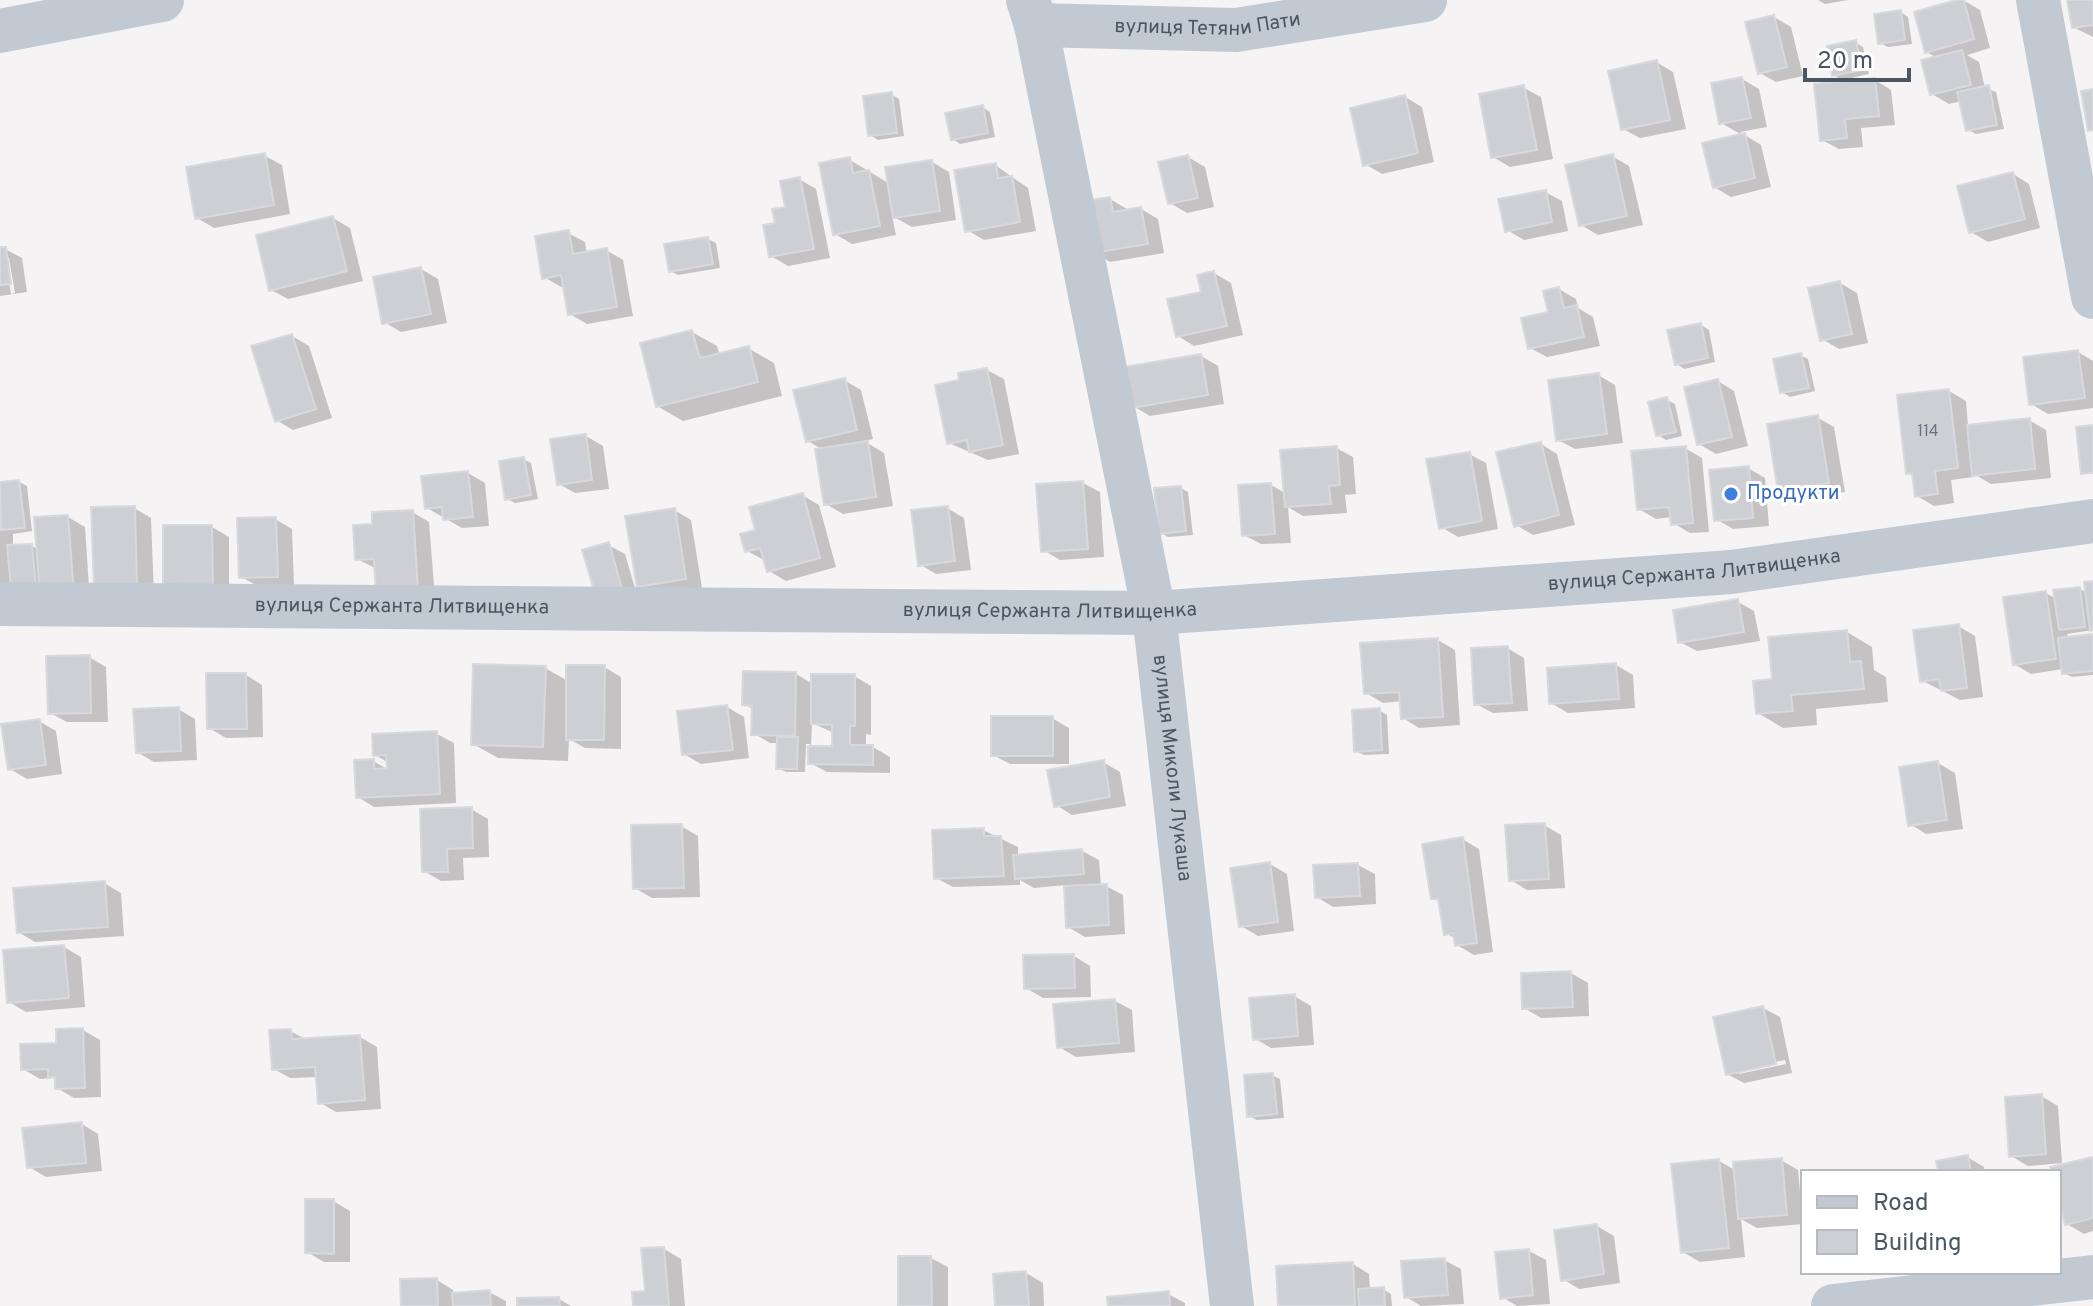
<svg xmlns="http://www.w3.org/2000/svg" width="2093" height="1306" font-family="Overpass,sans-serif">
<rect width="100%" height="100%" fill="#f5f3f3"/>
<!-- shadow -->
<g fill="#0003" fill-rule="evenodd">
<polygon points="1818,0 1848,0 1825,4"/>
<polygon points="1963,0 1980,10 1990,48 1967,55 1979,62 1985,88 1996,92 2004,129 1976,134 1968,130 1962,101 1949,104 1932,94 1938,58 1926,52"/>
<polygon points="2069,0 2093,0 2093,37 2073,27"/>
<polygon points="1901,12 1908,17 1912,44 1888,47 1880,43"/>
<polygon points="1774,17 1791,27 1803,76 1776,82 1760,73"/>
<polygon points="1856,43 1863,47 1869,74 1842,80 1834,75"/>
<polygon points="1656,62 1673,72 1686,129 1640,138 1623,129"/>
<polygon points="1742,79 1759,89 1767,127 1740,132 1761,145 1771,187 1731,197 1714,187 1742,135 1721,123"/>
<polygon points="1875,80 1891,90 1895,125 1861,128 1863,147 1839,149 1822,140"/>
<polygon points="1524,88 1541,97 1553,159 1510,167 1493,157"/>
<polygon points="891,94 899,99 904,136 878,140 870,135"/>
<polygon points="1405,97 1422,107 1434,162 1382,174 1365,164"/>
<polygon points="982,107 990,112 995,137 960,144 953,139"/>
<polygon points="265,156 282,165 290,214 214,228 197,218"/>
<polygon points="1612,156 1629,166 1643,225 1598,235 1581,225"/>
<polygon points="1188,157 1205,167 1214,207 1187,213 1170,203"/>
<polygon points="850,160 890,184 932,162 949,172 956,220 912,227 892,216 896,235 852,244 835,234"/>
<polygon points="995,165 1028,188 1036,231 984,240 967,230"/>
<polygon points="2013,174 2029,184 2040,228 1988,242 1971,232"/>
<polygon points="799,179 816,189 830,258 788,266 771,256 777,224"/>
<polygon points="1545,192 1562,201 1568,231 1524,240 1507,230"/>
<polygon points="1110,199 1127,209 1127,212 1141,209 1158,219 1164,253 1110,262 1094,252"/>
<polygon points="333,218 350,228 363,281 288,299 271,290"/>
<polygon points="568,233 585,242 587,254 606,250 623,260 633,316 587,324 570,314 565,286 561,287 544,277"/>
<polygon points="708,239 716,243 720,268 678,275 670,271"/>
<path d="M0,249H5L22,258L27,292L0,296ZM5,258H9L15,293L11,294Z"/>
<polygon points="421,269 438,279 447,323 401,332 384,322"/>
<polygon points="1214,273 1231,283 1243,335 1194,346 1178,336"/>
<polygon points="1840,283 1857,293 1868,343 1839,349 1822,339"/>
<polygon points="1559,289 1576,299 1578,308 1593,317 1600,346 1547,357 1530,348 1550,314"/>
<polygon points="1701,325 1709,330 1715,362 1684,369 1677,364"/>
<polygon points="692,332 717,346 720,355 748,348 774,363 782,396 683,421 657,406"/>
<polygon points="292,336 309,346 332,418 293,430 276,420"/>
<polygon points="2078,352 2093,361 2093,408 2048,414 2031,404"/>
<polygon points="1800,355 1808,359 1815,391 1790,397 1782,392"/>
<polygon points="1201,356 1218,366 1224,404 1150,416 1133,406"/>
<polygon points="987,370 1004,379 1019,454 988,460 949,443 961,381"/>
<polygon points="1598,375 1615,385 1623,443 1575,449 1558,440"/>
<polygon points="844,380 861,390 873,439 864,441 884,453 893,506 843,514 826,504 823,450 808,441"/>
<polygon points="1718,381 1734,391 1748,446 1716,454 1699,444"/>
<polygon points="1949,391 1966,401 1968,426 2029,420 2046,430 2051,478 1991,484 1974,474 1974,477 1951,480 1954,503 1934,506 1917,496 1915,477 1908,473"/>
<polygon points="1667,400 1675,404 1682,436 1666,440 1658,435"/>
<polygon points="1818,418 1834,427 1845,492 1796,500 1779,490"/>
<polygon points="586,436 603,446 609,489 575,493 559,484"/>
<polygon points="1541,444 1557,454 1575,525 1533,535 1516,525"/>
<polygon points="1336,448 1353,457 1356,494 1345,495 1347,513 1303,516 1288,507 1291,543 1261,544 1244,535 1271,485 1285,493"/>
<polygon points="1685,448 1702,458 1709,532 1690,533 1673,523 1672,517 1656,519 1639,509"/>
<polygon points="1469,454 1486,463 1498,529 1458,537 1441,527"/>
<polygon points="523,459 531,463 538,499 515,503 507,499"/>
<polygon points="1748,468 1765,478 1769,526 1733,529 1716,519"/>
<polygon points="468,473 485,483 489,526 462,528 427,508"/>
<polygon points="19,482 27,486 32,531 13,534 13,547 32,546 39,550 68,517 85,527 90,603 0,591 0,525 3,527 0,484"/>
<polygon points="1083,483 1100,492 1104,557 1060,560 1043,550"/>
<polygon points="1181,488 1188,492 1193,535 1168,537 1160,532"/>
<polygon points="802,495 819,505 836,567 786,581 769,571 764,560 747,551 758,531"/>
<polygon points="134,508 151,518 154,595 113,596"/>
<polygon points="947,508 964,518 971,570 936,574 919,564"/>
<polygon points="674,510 691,520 702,588 655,595 638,585"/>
<polygon points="412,512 429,522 435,598 357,559 374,526"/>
<polygon points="275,519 292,529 294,585 258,586 241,577"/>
<polygon points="212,527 229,537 229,597 182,598"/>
<polygon points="608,545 625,554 639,602 616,609"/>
<polygon points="2093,583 2093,630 2067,634 2068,639 2093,636 2093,675 2072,677 2064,673 2063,669 2031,674 2014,664 2046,593 2056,599 2080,589 2087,593"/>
<polygon points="1738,602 1754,611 1760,641 1697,651 1680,642"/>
<polygon points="1958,626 1975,636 1983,697 1960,700 1921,680"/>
<polygon points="1847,632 1872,647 1874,670 1886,677 1888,702 1816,709 1817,725 1783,728 1758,713 1774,681"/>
<polygon points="1438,640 1455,650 1460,725 1419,728 1403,718 1402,701 1383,703 1366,693"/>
<polygon points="1507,648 1524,658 1528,711 1493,713 1476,704"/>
<polygon points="89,657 106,667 108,722 67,722 50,713"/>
<polygon points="1616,665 1633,675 1635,708 1568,713 1551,703"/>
<polygon points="604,667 621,677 621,749 585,748 569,739 568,761 498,758 473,744 545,668 568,681"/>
<path d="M796,674L813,684L854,676L871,686V735L866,734V747H873L890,757V773L827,772L810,763V744H806L805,772H786L778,768L779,743H770L753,733L754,710L744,704ZM812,723L834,733V748H811Z"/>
<polygon points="246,675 262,685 263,737 226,738 209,728"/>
<polygon points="727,707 744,717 749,758 701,764 684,754"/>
<polygon points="178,709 195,719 197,760 154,762 137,752"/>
<polygon points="1379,710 1387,715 1389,754 1364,755 1356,751"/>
<polygon points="1052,718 1069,728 1069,764 1010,764 993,755"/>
<polygon points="39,721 56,731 62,774 27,779 10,769"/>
<polygon points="437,734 454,743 456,803 374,807 358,797 373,761 389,770 389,763 375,755"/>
<polygon points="1103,762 1120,772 1126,806 1072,815 1056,805"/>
<polygon points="1938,763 1955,773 1963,829 1926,834 1910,824"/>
<polygon points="471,809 488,819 489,857 463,858 464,880 441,881 424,871"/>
<polygon points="1544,825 1561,835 1565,888 1527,890 1511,880"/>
<polygon points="681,826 698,836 700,897 652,898 635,888"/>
<polygon points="983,830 1018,847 1018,856 1082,851 1099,860 1101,886 1106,886 1123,895 1125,934 1085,937 1068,927 1066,885 1034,888 1020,880 1020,885 953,887 936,878"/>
<polygon points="1462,839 1479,849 1493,952 1474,955 1457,945 1456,939 1446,933 1441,903 1433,898"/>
<polygon points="1270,864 1287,874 1294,931 1258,936 1241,926"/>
<polygon points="1358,865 1375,874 1376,904 1333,907 1317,897"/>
<polygon points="104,883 121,893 124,936 35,942 18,932"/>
<polygon points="64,947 81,957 85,1007 26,1012 9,1002"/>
<polygon points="1074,956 1090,966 1091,997 1043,998 1026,988"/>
<polygon points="1571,973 1588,983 1589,1016 1541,1018 1524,1008"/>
<polygon points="1294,996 1311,1006 1314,1045 1271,1048 1254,1038"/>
<polygon points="1115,1001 1132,1010 1135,1052 1076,1057 1059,1047"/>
<path d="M1763,1008L1780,1017L1792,1073L1744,1083L1727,1074ZM1785,1060L1786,1064L1739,1074V1070Z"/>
<polygon points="83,1030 100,1040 101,1097 74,1098 57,1088 57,1081 53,1078 40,1079 23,1069"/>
<polygon points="290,1031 307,1040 360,1037 377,1047 381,1109 336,1112 319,1102 318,1077 290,1078 274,1069"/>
<polygon points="1272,1075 1280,1079 1284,1118 1257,1120 1249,1116"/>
<polygon points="2041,1096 2058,1106 2062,1163 2028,1166 2011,1156"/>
<polygon points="82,1124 98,1134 102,1171 46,1177 29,1167"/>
<polygon points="1967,1157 1984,1167 1985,1172 1940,1172"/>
<polygon points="2093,1159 2093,1231 2084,1234 2067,1224 2059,1193 2059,1172 2054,1172"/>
<polygon points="1781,1160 1798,1170 1803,1224 1757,1228 1741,1219 1745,1257 1700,1262 1683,1252 1719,1161 1735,1170"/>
<polygon points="333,1201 350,1211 350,1262 324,1262 307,1252"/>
<polygon points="1597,1226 1614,1236 1620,1283 1579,1289 1563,1279"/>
<polygon points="664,1249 681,1259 685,1306 635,1306 647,1293"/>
<polygon points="1529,1251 1546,1260 1550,1304 1517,1306 1502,1297"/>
<polygon points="931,1258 948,1267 948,1306 900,1306"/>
<polygon points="1444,1260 1461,1269 1464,1304 1421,1306 1406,1297"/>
<polygon points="1353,1264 1369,1274 1370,1290 1383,1289 1391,1294 1392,1306 1280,1306"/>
<polygon points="1026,1273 1043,1283 1044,1306 997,1306"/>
<polygon points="437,1280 453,1290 454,1294 489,1292 506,1301 506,1306 403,1306"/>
<polygon points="1168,1294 1185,1303 1185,1306 1110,1306"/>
<polygon points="559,1299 571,1306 519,1306"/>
</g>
<!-- building -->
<g fill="#cdcfd5" stroke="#d7d9de" stroke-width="2">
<polygon points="1956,0 1964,0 1974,39 1925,53 1914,12"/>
<polygon points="2067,0 2093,0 2093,25 2072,28"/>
<polygon points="1901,10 1905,40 1878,44 1874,14"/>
<polygon points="1774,15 1787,67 1758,74 1745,22"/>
<polygon points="1856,40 1862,70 1832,76 1827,46"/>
<polygon points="1962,50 1971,85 1930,95 1921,60"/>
<polygon points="1657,60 1670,120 1621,130 1608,71"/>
<polygon points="1742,77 1751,118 1719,124 1711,83"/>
<polygon points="1875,78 1879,116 1845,119 1847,138 1820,141 1814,84"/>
<polygon points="1524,85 1537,150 1491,158 1479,94"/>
<polygon points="1989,85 1997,125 1966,131 1957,92"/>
<polygon points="2093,89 2093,130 2088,131 2081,91"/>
<polygon points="892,92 897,133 868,136 863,96"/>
<polygon points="1405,95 1418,153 1363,166 1350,108"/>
<polygon points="983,105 988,133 951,140 945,113"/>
<polygon points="1745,133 1755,178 1713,188 1702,143"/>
<polygon points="265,153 274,205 195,219 186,167"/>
<polygon points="1613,154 1627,216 1579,226 1565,165"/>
<polygon points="1188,155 1198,198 1168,204 1158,162"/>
<polygon points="850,157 853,173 869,170 880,226 833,235 819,163"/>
<polygon points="932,160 940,211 893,218 885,167"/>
<polygon points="996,163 998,178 1012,176 1020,222 965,232 954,170"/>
<polygon points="2013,172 2025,219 1969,233 1957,186"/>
<polygon points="800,177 814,249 769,257 763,225 775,223 772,209 785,207 780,181"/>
<polygon points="1546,190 1552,222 1505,232 1498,199"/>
<polygon points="1110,197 1113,212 1141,207 1148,244 1092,253 1089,200"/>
<polygon points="333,216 347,271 269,291 256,235"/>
<polygon points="569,230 573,254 607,248 617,307 568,315 561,275 542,279 535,236"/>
<polygon points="708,237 713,264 669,272 664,244"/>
<polygon points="0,247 6,247 11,284 0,285"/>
<polygon points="421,267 431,314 382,324 373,277"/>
<polygon points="1214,271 1227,326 1176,337 1167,299 1201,292 1197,275"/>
<polygon points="1840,281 1852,334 1820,341 1808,288"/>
<polygon points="1559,287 1564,308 1577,305 1584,337 1528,349 1521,318 1548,312 1543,291"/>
<polygon points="1701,323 1708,358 1675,365 1667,330"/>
<polygon points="692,330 700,358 749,346 758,382 656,407 640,343"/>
<polygon points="292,334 316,409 275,422 251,346"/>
<polygon points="2078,350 2085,398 2029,405 2023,357"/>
<polygon points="1801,353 1809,388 1780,393 1773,359"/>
<polygon points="1201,354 1208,395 1131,408 1124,367"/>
<polygon points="987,368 1003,445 969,452 967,440 947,444 935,385 959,380 958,373"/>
<polygon points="1599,373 1607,434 1556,441 1548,380"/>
<polygon points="845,378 857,430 806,442 793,390"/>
<polygon points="1718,379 1732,437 1697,445 1684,387"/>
<polygon points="1949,389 1958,468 1935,471 1938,494 1915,497 1912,473 1906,474 1897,395"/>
<polygon points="1667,397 1676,432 1656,436 1648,402"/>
<polygon points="1818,415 1829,483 1778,491 1767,424"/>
<polygon points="2030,418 2035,469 1972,476 1967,425"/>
<polygon points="2093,425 2093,473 2081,474 2076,427"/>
<polygon points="586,434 592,480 557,485 550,439"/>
<polygon points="868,441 876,497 824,505 815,449"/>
<polygon points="1541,442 1559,515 1514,527 1496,452"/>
<polygon points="1337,446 1340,485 1329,486 1331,504 1285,507 1280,450"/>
<polygon points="1686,446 1693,523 1671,525 1669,507 1637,510 1631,451"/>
<polygon points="1470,452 1482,521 1439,529 1426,459"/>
<polygon points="524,457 531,495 505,500 499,461"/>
<polygon points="1749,466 1753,518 1714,521 1709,470"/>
<polygon points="468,471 473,517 443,520 442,507 425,509 421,476"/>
<polygon points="19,480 25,528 1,530 0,482"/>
<polygon points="1083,481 1088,549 1041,552 1036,484"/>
<polygon points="1271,483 1275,534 1242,536 1238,485"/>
<polygon points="1181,486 1186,531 1159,534 1154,488"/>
<polygon points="803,493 820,558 767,572 760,548 745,552 740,534 755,530 749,507"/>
<polygon points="135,506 137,586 94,588 91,507"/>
<polygon points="948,506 955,561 918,566 911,510"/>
<polygon points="675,508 686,579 637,587 625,516"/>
<polygon points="413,510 418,590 376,593 374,559 355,560 353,525 372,524 372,512"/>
<polygon points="68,515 74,595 40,597 34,517"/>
<polygon points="276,517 278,577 239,578 237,518"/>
<polygon points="163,525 212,525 213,589 163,589"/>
<polygon points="609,542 623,593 597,600 582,550"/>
<polygon points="32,544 37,598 12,599 7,545"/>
<polygon points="2093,581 2093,630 2090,631 2084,582"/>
<polygon points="2080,587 2085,627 2059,630 2053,590"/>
<polygon points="2046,591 2056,659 2013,665 2003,597"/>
<polygon points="1738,599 1744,632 1678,643 1673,610"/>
<polygon points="1959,624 1967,688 1941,691 1939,679 1920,682 1913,630"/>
<polygon points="1847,630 1850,662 1861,661 1864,689 1791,695 1793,711 1756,714 1753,681 1772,679 1768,637"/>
<polygon points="2093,634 2093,671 2062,674 2058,638"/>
<polygon points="1438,638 1443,717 1401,719 1399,692 1364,694 1360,643"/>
<polygon points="1508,646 1512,703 1474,705 1471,648"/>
<polygon points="90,655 91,713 48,714 46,656"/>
<polygon points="1616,663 1619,699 1549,704 1547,668"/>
<polygon points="473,664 546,666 543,747 471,745"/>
<polygon points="566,665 605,665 604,740 566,740"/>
<polygon points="743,671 796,672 795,736 751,735 752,706 742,705"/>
<polygon points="206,673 246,673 247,729 207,729"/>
<polygon points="811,674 855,674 855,726 850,726 850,745 873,745 873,765 808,764 808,746 832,746 832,725 811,724"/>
<polygon points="727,705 733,750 682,755 677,711"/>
<polygon points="179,707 181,751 136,753 133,709"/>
<polygon points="1380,708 1382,750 1354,752 1352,710"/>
<rect x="991" y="716" width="62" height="40"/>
<polygon points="40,719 46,765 8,770 1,724"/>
<polygon points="437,731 440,794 356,798 354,760 374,759 374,769 387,768 386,755 373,756 372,734"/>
<polygon points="777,737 798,737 797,769 776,769"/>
<polygon points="1104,760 1110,797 1054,807 1047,770"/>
<polygon points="1938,761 1947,820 1908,826 1899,767"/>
<polygon points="472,807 473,848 447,849 448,872 422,872 420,809"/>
<polygon points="1545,823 1549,879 1509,881 1505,825"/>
<polygon points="682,824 684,888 633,889 631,825"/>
<polygon points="984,828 984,836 1001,836 1004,876 934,879 932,830"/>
<polygon points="1463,837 1477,943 1455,946 1453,933 1444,935 1438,899 1431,899 1422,844"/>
<polygon points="1082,849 1084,874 1015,879 1013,855"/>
<polygon points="1270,862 1278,922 1239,927 1230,868"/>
<polygon points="1358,863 1360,896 1315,898 1313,865"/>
<polygon points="105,881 108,927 17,933 13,888"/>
<polygon points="1107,884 1109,925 1066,928 1064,886"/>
<polygon points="64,945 69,998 7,1003 3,950"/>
<polygon points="1074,954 1075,988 1024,989 1023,955"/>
<polygon points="1571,971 1573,1007 1522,1009 1521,973"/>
<polygon points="1295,994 1298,1036 1253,1040 1249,998"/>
<polygon points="1115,999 1119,1043 1057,1048 1053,1004"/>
<polygon points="1763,1006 1776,1064 1726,1075 1713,1017"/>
<polygon points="83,1028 85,1088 55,1089 55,1077 48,1078 48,1069 21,1070 20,1044 56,1043 56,1029"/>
<polygon points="291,1029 292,1039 360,1035 365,1100 318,1104 315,1067 272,1070 269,1030"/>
<polygon points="1273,1073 1277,1114 1247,1117 1244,1075"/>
<polygon points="2042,1094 2046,1154 2009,1157 2005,1097"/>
<polygon points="82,1122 86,1163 27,1168 22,1128"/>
<polygon points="1968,1155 1971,1172 1938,1172 1936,1161"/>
<polygon points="2093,1157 2093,1218 2065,1225 2059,1201 2059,1172 2052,1172 2050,1167"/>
<polygon points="1782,1158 1787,1215 1738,1219 1733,1162"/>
<polygon points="1719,1159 1729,1248 1681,1253 1671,1164"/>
<polygon points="305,1199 334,1199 334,1254 305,1253"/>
<polygon points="1597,1224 1604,1274 1561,1281 1554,1230"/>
<polygon points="664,1247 669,1306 633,1306 632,1292 645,1291 641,1248"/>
<polygon points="1529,1249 1533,1295 1500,1299 1495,1252"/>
<polygon points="898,1256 931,1256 932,1306 898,1306"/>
<polygon points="1445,1258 1448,1295 1404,1298 1401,1261"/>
<polygon points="1353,1262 1355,1306 1278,1306 1276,1266"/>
<polygon points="1026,1271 1029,1306 995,1306 993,1274"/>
<polygon points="437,1278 438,1306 401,1306 400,1279"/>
<polygon points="1384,1287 1385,1306 1359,1306 1358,1289"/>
<polygon points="490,1290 491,1306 453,1306 452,1293"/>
<polygon points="1169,1291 1170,1306 1108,1306 1107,1297"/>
<polygon points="559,1297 560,1306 517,1306 517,1298"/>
</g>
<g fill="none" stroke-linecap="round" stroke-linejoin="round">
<!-- minor -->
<g stroke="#c1cad2" stroke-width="44">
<path id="s1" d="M1028,0L1036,25L1154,613L1232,1306"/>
<polyline points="2038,0 2093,297"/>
<path id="s2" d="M1036,25L1236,30L1425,0"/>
<polyline points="0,31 162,0"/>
<path id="s3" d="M0,604L1154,613L1731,572L2093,521"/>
<polyline points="1833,1306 2093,1277"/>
</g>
</g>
<!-- markers -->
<circle fill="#3f7fe0" stroke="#fff" stroke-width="3" cx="1731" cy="494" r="8"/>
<g text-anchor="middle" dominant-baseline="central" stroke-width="6" stroke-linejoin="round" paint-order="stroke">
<!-- number labels -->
<g font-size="16" fill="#6b747e">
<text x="1928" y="432">114</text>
</g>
<!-- street labels -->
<g font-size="20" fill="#4a5661" stroke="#fff">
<text stroke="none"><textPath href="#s2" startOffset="172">вулиця Тетяни Пати</textPath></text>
<text stroke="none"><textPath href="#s3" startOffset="1696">вулиця Сержанта Литвищенка</textPath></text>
<text stroke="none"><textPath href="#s3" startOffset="402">вулиця Сержанта Литвищенка</textPath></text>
<text stroke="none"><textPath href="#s3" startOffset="1050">вулиця Сержанта Литвищенка</textPath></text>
<text stroke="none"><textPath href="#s1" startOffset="782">вулиця Миколи Лукаша</textPath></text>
</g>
<!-- shop labels -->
<g font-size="20" fill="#366cbe" stroke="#fff" text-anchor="start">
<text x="1747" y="494">Продукти</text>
</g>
</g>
<!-- legend -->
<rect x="1801" y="1170" width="260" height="104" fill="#ffffff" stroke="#b7bbc0" stroke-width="2"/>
<rect x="1817" y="1196" width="40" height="12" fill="#c1cad2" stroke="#b7bbc0" stroke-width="2"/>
<text x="1873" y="1210" font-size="24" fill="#4a5661">Road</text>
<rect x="1817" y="1230" width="40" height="24" fill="#cdcfd5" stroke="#b7bbc0" stroke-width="2"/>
<text x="1873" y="1250" font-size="24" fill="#4a5661">Building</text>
<!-- scale -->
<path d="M1805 68v12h104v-12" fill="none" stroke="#4a5661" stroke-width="4"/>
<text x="1817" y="68" font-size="24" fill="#4a5661" stroke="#ffffff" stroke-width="6" paint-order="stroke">20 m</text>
</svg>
